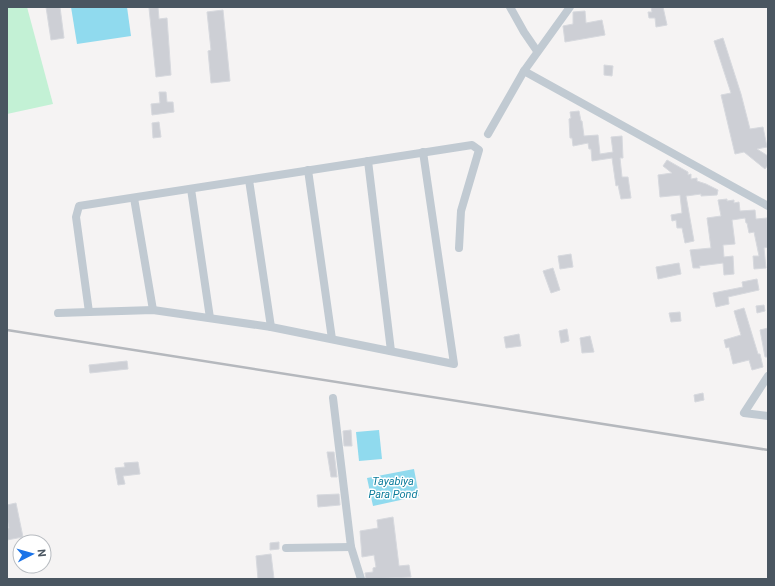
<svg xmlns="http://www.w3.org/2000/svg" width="775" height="586" font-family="Roboto,sans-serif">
<rect width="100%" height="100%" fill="#f5f3f3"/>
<!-- green -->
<polygon fill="#c3f1d5" points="7,7 27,7 53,104 7,114"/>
<!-- water -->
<g fill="#90daee">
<polygon points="71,7 127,7 131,36 77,44"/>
<polygon points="379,430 382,459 359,461 356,432"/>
<polygon points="414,469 419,496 373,506 367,478"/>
</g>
<!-- building -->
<g fill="#cdcfd5" stroke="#d7d9de">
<polygon points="46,7 60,7 64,38 51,40"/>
<polygon points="158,7 159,19 167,18 171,75 156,77 149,8"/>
<polygon points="651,7 663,7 667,25 656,27 655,18 649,18 648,12 652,12"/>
<polygon points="223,10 230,81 211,83 208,51 211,50 207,12"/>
<polygon points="585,11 586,23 602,20 605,35 565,42 563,26 573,24 573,12"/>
<polygon points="723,38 741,94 750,129 763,127 767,147 757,149 768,156 768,165 765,169 744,152 735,154 721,95 731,93 714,41"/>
<polygon points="604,65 613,66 612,76 604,75"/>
<polygon points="159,92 166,92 167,102 173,102 174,112 152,115 151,104 160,103"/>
<polygon points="579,111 581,121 582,121 584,136 598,135 600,154 613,152 611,137 622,136 623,158 620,158 622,177 628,177 631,198 621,199 618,185 616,186 612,158 592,161 591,149 589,149 588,143 573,146 572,138 570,138 569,119 571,118 570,112"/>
<polygon points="159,122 161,137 153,138 152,123"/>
<polygon points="667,160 688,172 688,175 691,174 691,179 697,178 697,181 706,184 718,190 717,195 701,196 701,194 686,196 694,241 685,243 682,228 677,228 676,220 672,221 671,215 682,213 680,195 660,197 658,175 672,173 663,166"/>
<polygon points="727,199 727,201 734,200 734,203 739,202 740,211 755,210 756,219 767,218 768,247 764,248 766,268 754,269 753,256 759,256 754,232 749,233 747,223 746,223 745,218 732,220 735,244 723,245 724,257 733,256 734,274 724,275 723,263 699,266 700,268 693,268 690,250 711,248 707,218 721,216 718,200"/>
<polygon points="571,254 573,267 560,269 558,256"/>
<polygon points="679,263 681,274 658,279 656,267"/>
<polygon points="553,268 560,290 551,293 543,271"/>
<polygon points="757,279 759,290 728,297 729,304 716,307 713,293 743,287 742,282"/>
<polygon points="764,305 765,311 757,313 756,306"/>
<polygon points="744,308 758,354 760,354 763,367 752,370 749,360 733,364 729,347 726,348 724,340 741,335 734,311"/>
<polygon points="680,312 681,321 671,322 669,313"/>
<polygon points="768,328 768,357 765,357 760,330"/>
<polygon points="567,329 569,341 561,343 559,331"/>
<polygon points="519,334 521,346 506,348 504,337"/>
<polygon points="590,336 594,352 582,353 580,338"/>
<polygon points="127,361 128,369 90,373 89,365"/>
<polygon points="703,393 704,400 695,402 694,395"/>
<polygon points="351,430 352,446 344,446 343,431"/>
<polygon points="327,452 334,452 337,477 331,477"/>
<polygon points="138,462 140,474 123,476 125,484 118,485 115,468 125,467 124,463"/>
<polygon points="339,494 340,505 318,507 317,495"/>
<polygon points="16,503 23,537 7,540 7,528 9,528 7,518 7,505"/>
<polygon points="393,517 399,566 409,565 411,577 366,579 365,573 373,572 373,568 376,567 374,555 362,557 360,531 378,528 377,520"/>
<polygon points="279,542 279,549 270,550 270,543"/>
<polygon points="271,554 274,579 258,579 256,556"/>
</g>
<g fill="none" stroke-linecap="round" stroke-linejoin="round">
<!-- minor -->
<g stroke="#c1cad2" stroke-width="8">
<polyline points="510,7 524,32 537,51"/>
<polyline points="524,71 570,7"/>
<polyline points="488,134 524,71 768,206"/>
<polyline points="368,161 391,351"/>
<polyline points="308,170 332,339"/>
<polyline points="249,180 271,327"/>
<polyline points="191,189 210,318"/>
<polyline points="134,198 153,310"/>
<polyline points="89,312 76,217 79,206 472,145 479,150 461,211 459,248"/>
<polyline points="58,313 153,310 271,327 454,364 423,152"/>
<polyline points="768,376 744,413 768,416"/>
<polyline points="333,398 351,547 361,579"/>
<polyline points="286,548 351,547"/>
</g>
<!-- rail -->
<polyline stroke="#b5b8bd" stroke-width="2.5" points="7,330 768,450"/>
</g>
<g text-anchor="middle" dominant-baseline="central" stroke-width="3" stroke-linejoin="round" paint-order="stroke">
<!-- water labels -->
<g font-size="11" font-style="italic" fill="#0c7c9b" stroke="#fff">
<text x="393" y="481">Tayabiya<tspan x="393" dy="13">Para Pond</tspan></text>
</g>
</g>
<!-- border -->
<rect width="775" height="586" fill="none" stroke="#4a5661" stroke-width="16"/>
<!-- north arrow -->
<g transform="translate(32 554) rotate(84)"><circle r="19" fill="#ffffff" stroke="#b7bbc0"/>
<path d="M0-3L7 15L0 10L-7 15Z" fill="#1a73e8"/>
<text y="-6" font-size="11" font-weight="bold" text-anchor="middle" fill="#4a5661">N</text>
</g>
</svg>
